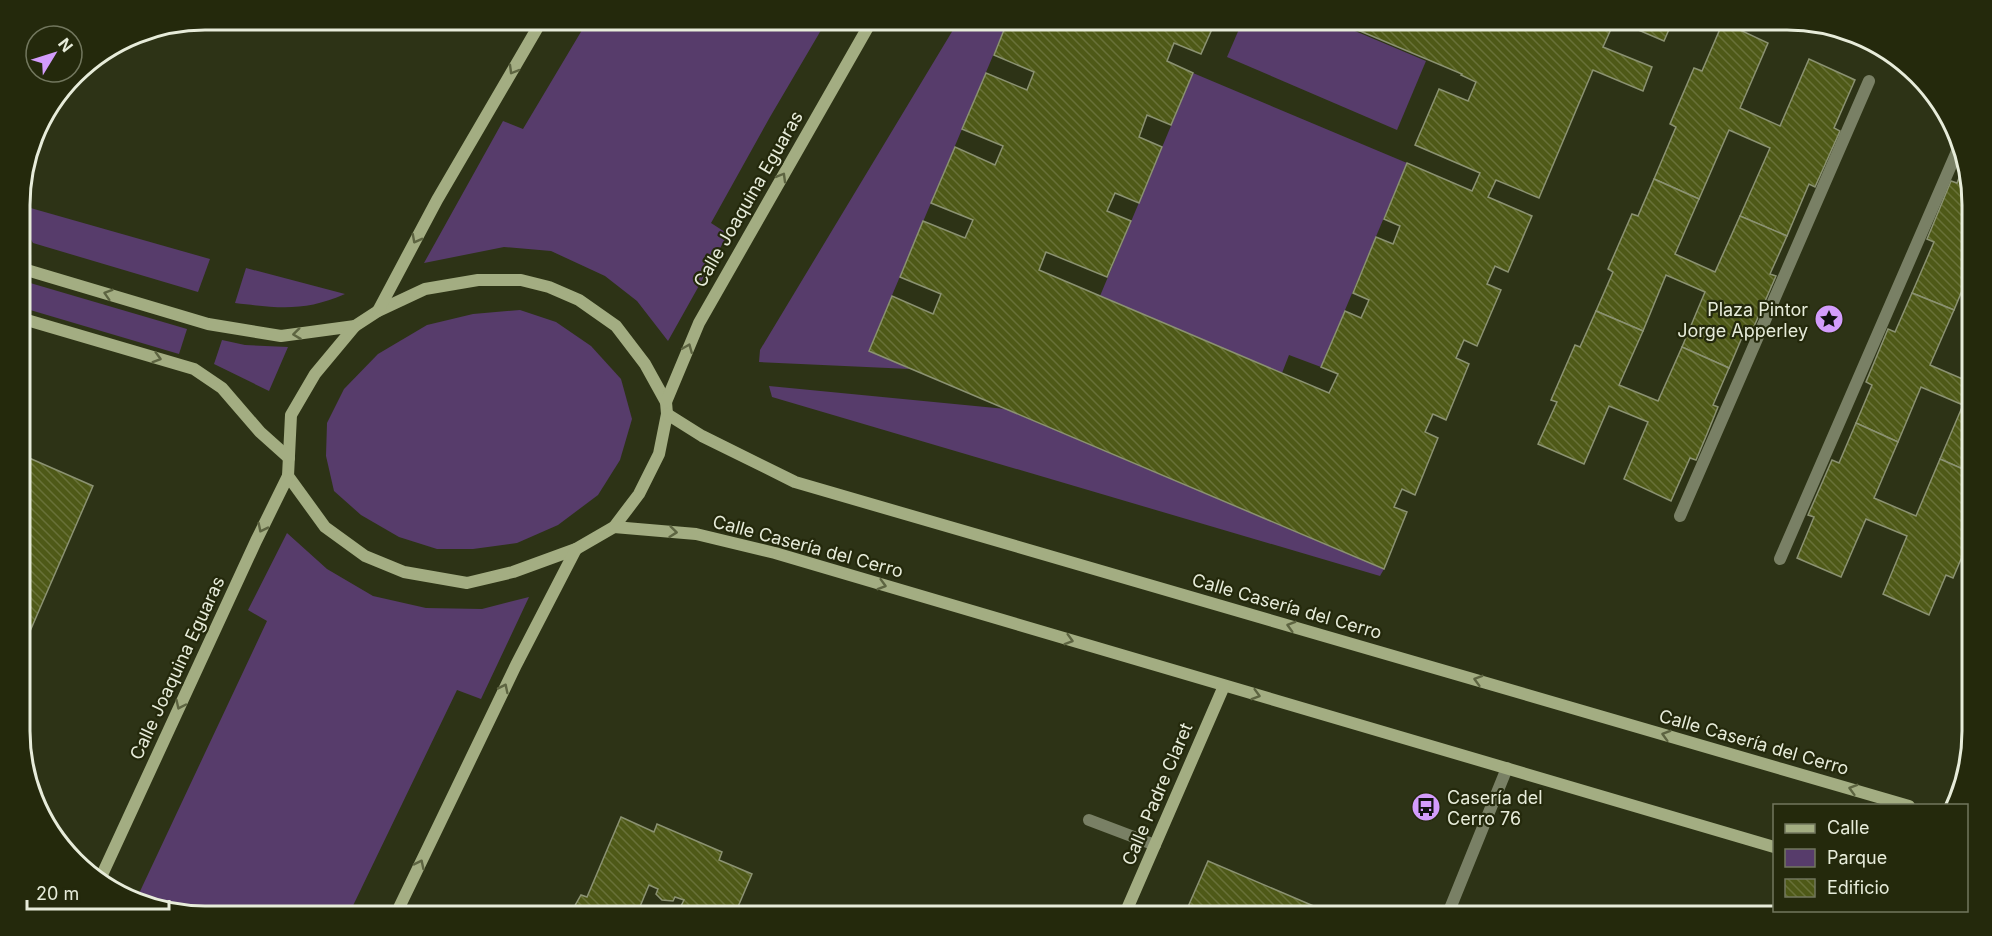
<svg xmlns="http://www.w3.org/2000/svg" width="1992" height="936" font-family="Inter,sans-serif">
<defs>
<pattern id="building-back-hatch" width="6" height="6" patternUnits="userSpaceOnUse" patternTransform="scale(1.5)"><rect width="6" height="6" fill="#4e5917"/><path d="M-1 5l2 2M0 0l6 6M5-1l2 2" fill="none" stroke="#687138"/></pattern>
</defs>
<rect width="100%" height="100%" fill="#2d3316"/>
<!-- green -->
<g fill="#573c6b">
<polygon points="588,20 827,20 770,117 711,223 728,234 668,341 637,301 605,276 551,251 504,247 424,263 503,121 523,129"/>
<polygon points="959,20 1008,20 869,350 910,369 759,362 760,350"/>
<polygon points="1243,20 1329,20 1426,61 1397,130 1227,57"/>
<polygon points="1193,73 1407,163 1321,367 1289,355 1282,373 1100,296"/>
<polygon points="20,205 210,259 198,292 33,243 20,220"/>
<path d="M246,268L345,294C304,312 278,308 235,303Z"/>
<polygon points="20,280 187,329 179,354 20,307"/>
<polygon points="520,310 556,322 591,346 621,379 632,419 620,460 598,495 558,525 517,543 473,549 437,549 399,537 361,515 334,491 326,456 327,423 344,389 378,354 427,325 473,314"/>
<polygon points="222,340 245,345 288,347 269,391 214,364"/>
<polygon points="769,386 1006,409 1384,569 1380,576 772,397"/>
<polygon points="287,533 327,569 373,596 426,608 482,609 529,597 481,699 457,690 348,916 205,916 135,902 267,621 248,610"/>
</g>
<!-- building -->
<g fill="url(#building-back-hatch)" stroke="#8b9272" stroke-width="1.5">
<polygon points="1008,20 1216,20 1201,54 1174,43 1167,61 1193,73 1171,125 1147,115 1139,137 1162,147 1139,203 1115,193 1107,211 1131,221 1107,277 1046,252 1039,270 1329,393 1338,374 1321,367 1345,311 1361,318 1369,300 1353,293 1376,237 1393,244 1400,226 1384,219 1407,163 1472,191 1480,173 1415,145 1439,89 1468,101 1476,82 1461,75 1462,74 1334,20 1673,20 1664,41 1615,20 1603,47 1652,67 1643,91 1593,70 1539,198 1496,180 1488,197 1532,216 1508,272 1495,266 1487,284 1501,290 1477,346 1464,340 1456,358 1469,364 1446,420 1433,414 1425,432 1438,438 1415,495 1402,489 1394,507 1407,512 1384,569 869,351 892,296 933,314 941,294 900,277 923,221 965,238 973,220 931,203 955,147 995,165 1003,146 962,129 986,73 1027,90 1034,72 994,55"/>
<polygon points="1723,22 1768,43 1740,108 1780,126 1809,59 1855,80 1834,128 1840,131 1815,187 1809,184 1787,236 1740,216 1770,148 1729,130 1699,199 1654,179 1676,127 1670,124 1694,68 1702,71"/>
<polygon points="1964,165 1971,181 1971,269 1954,310 1912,293 1934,242 1927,239 1932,227 1951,181 1957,183"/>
<polygon points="1654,179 1699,199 1675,254 1715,272 1740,216 1787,236 1770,274 1776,276 1752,331 1746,328 1729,368 1682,347 1705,292 1666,275 1643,331 1596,311 1613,272 1608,269 1632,214 1638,216"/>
<polygon points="1912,293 1954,310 1930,365 1972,383 1972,473 1940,459 1963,405 1921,387 1898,442 1856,423 1872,385 1866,382 1888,329 1895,332"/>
<polygon points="1596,311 1643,331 1619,385 1658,401 1682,347 1729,368 1713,405 1718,407 1707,434 1696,460 1690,458 1671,501 1624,479 1648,422 1609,406 1584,464 1538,444 1557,402 1551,400 1575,345 1580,347"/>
<polygon points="1856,423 1898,442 1874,498 1916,516 1940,459 1972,473 1972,533 1953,578 1946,575 1929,615 1883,594 1907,536 1866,519 1841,577 1797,558 1814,517 1808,515 1832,460 1839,463"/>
<polygon points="20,454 93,486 21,652"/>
<polygon points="621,817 654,832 657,824 722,852 719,860 752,874 734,916 676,916 684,900 675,897 673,901 662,900 656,894 658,889 649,885 636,916 569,916 581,895 587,897"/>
<polygon points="1208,861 1337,916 1184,916"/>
</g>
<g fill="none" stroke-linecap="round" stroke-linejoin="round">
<!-- lane -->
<g stroke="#798065" stroke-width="12">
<polyline points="1955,806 1960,794"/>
<polyline points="1089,820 1155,845"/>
</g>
<!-- street -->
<g stroke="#798065" stroke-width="12">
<polyline points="1680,516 1869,81"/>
<polyline points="1780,559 1958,149"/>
<polyline points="1447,916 1507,768"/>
</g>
<!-- secondary -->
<g stroke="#a3ad82" stroke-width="12">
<polyline points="20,268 208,324 281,336 355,326"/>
<polygon points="478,280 521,280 549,287 579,300 616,326 645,364 666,402 667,414 659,454 639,494 614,527 576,549 513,572 467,583 404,572 365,556 325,527 288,476 291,415 315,374 355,326 378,311 425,289"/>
<polyline points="378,311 437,200 542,20"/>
<polyline points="20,318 194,369 222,388 260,432 289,458"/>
<polyline points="666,402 699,323 872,20"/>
<polyline points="667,414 702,436 795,482 1909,806"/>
<polyline points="614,527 696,534 775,553 1774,847"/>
<polyline points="101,877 256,541 288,476"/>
<polyline points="395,916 516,665 576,549"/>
<polyline points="1124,916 1224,686"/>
</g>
</g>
<!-- one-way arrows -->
<defs><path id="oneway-chevron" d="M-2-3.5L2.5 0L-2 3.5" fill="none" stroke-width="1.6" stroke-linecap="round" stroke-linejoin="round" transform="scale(1.5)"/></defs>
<g stroke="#5d6441">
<use href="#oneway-chevron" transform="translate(513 70) rotate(120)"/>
<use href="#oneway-chevron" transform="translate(782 177) rotate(-60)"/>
<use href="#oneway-chevron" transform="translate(416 239) rotate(118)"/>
<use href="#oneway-chevron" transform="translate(108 294) rotate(-163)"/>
<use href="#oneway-chevron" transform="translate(297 334) rotate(173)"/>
<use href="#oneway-chevron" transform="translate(688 348) rotate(-68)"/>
<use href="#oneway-chevron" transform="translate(157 358) rotate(16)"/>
<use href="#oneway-chevron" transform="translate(262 528) rotate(116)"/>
<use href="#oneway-chevron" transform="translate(673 532) rotate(6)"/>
<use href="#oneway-chevron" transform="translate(882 585) rotate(16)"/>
<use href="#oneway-chevron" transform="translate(1291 626) rotate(-164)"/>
<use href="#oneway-chevron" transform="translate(1069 640) rotate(16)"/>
<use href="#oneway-chevron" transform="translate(1478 680) rotate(-164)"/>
<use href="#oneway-chevron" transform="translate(504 688) rotate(-64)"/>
<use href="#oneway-chevron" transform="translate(1256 695) rotate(16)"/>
<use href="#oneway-chevron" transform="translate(180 705) rotate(115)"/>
<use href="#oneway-chevron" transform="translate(1666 735) rotate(-164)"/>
<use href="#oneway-chevron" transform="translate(1853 789) rotate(-164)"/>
<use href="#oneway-chevron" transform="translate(420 864) rotate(-64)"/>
</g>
<!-- icons -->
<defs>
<g id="sight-disc" transform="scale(1.5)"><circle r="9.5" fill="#d39cfc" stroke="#24290c"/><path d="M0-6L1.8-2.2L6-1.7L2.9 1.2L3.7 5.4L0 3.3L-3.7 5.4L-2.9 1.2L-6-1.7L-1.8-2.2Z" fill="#111"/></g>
<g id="bus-disc" transform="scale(1.5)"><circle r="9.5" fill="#d39cfc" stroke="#24290c"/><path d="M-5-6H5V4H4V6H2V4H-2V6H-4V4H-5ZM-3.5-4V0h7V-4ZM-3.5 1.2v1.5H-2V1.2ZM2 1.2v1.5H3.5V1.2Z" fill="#111"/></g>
</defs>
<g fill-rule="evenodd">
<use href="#sight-disc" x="1829" y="319"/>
<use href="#bus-disc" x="1426" y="807"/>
</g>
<g text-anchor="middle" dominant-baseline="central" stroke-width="4.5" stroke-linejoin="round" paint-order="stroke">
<!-- street labels -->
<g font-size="18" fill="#e7ecda" stroke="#24290c">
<text transform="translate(748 199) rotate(-60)">Calle Joaquina Eguaras</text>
<text transform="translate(808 546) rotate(15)">Calle Casería del Cerro</text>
<text transform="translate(1287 606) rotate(16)">Calle Casería del Cerro</text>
<text transform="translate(177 668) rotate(-65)">Calle Joaquina Eguaras</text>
<text transform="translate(1754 742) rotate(16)">Calle Casería del Cerro</text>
<text transform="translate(1157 794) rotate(-67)">Calle Padre Claret</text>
</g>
<!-- poi labels -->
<g font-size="18" fill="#e7ecda" stroke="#24290c" text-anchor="end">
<text x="1808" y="309">Plaza Pintor<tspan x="1808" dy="21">Jorge Apperley</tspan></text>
<text x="1447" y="797" text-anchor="start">Casería del<tspan x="1447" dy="21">Cerro 76</tspan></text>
</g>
</g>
<!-- crop -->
<path d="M0 0H1992V936H0ZM205 30H1787A175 175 0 0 1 1962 205V731A175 175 0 0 1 1787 906H205A175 175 0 0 1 30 731V205A175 175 0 0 1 205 30Z" fill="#24290c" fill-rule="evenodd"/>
<path fill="none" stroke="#e7ecda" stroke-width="3" d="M205 30H1787A175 175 0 0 1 1962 205V731A175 175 0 0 1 1787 906H205A175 175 0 0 1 30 731V205A175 175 0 0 1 205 30Z"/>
<!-- legend -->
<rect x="1773" y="804" width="195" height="108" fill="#24290c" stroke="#72775e" stroke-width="1.5"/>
<rect x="1785" y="824" width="30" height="9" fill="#a3ad82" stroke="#72775e" stroke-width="1.5"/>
<text x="1827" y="834" font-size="18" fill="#e7ecda">Calle</text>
<rect x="1785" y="849" width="30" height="18" fill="#573c6b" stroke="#72775e" stroke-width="1.5"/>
<text x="1827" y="864" font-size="18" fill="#e7ecda">Parque</text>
<rect x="1785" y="879" width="30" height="18" fill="url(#building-back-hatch)" stroke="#72775e" stroke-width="1.5"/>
<text x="1827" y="894" font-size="18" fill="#e7ecda">Edificio</text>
<!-- north arrow -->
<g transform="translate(54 54) rotate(52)"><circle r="28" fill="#24290c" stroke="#72775e" stroke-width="1.5"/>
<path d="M0-4.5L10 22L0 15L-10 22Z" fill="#d39cfc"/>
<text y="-9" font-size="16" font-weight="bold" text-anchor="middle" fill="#e7ecda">N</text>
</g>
<!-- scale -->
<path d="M27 900v9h142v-9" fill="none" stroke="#e7ecda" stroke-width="3"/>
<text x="36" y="900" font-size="18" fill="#e7ecda" stroke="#24290c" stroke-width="4.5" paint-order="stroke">20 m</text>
</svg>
